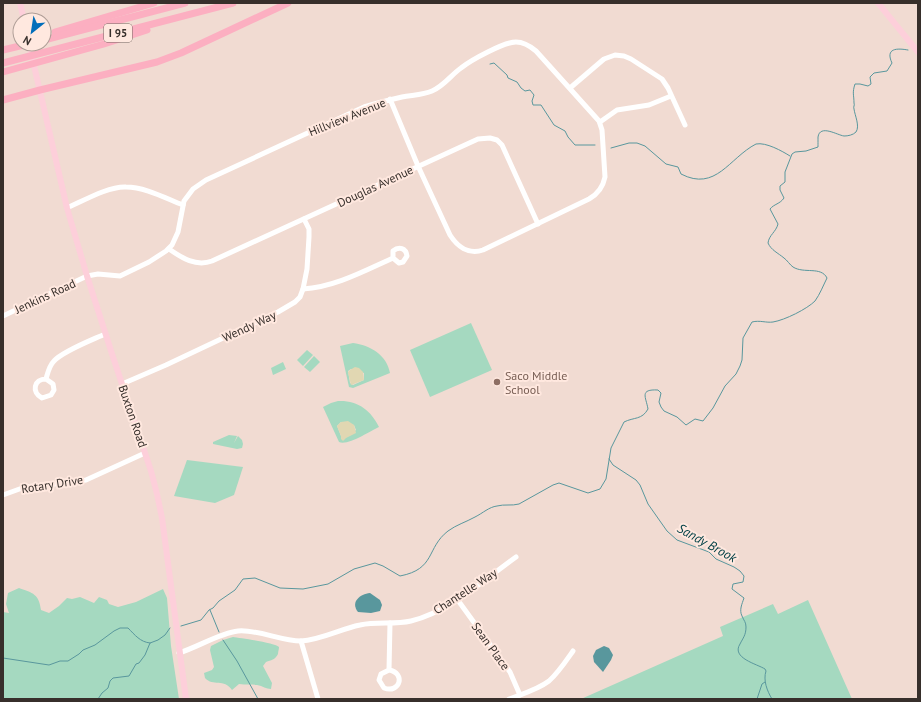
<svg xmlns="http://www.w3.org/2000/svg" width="921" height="702" font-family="'PT Sans',sans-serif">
<rect width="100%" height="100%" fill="#f1dbd2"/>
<!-- green -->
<g fill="#a5d9c0" fill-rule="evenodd">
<polygon points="471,323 492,370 430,397 410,350"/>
<path d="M353,343C370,345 387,355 390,373L353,388L349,387L340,346ZM351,369L364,373V380L353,385L350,383L348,371Z"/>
<polygon points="307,350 313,355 303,366 297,360"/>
<polygon points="314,356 320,362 310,372 304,367"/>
<polygon points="283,362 286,369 273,375 271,368"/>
<path d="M338,401C357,400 371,410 379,427C370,431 348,446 339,442L323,407L331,403ZM341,422L354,425L356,430L345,438L341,436L337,426Z"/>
<polygon points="229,435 237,436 234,443 238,436 242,440 243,444 242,448 237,449 213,444 213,442"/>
<polygon points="187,460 243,467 234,495 215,503 174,496"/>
<path d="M19,588C33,593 39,594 41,610L49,613L59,606L67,598L72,599L80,597L94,603L99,597L107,600L109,604L118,607L136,602L163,589L167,598L171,646L179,699H3V612L9,613L6,604L8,593Z"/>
<polygon points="808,600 852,699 581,699 723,636 720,627 773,604 778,614"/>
<path d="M233,637C240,638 276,643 279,647C279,649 278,652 278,654C275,660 271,660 266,662L263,666L272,683L271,689C266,689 263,686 257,685C251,684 246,685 239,684L232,690C224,678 213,687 205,678L204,673L212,670L214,667L210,650L211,646L223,640Z"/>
</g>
<!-- sand -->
<g fill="#e1d7b2">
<polygon points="355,367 359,368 363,372 364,380 351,385 348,372 350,370"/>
<polygon points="348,421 354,425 356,433 346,438 343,441 341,439 341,436 337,426 341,422"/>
</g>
<!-- water -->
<g fill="#59979d">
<path d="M370,593L380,600L382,605L380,611L371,613L358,612C350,602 360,594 370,593Z"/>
<polygon points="604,646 609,648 613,655 611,660 603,672 594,662 593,656 596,650"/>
</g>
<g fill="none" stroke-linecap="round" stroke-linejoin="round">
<!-- stream -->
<g stroke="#59979d" stroke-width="1">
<polyline points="490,64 494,63 507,75 508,78 517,82 521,88 525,91 530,90 534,95 532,101 533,105 541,105 554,125 565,131 568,137 575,145 595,145"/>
<path d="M611,148L629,143H637L645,146L666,164L678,167L681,174C716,192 729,158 756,144C766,142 782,151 790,156"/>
<path d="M609,459L613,465L636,480L640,485L648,504L667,531L677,540L709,552L716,559L734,567L740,571L744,576L743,582L733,584L732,589L744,598C742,604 739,610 742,616C744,621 746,622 746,627C746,635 743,638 740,644C731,658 757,664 765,669L766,671C763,680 767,691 772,699"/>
<polyline points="210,610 219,632"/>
<path d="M181,626L201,620L209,610L213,608L219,601L235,590L243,579L255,578L280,588L303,589L328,584L354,569L375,563L383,566L400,576C436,569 426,548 448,531C456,525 466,522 475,517C483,513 489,507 497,506C504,504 512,506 519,504L553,485L559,483L588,493L600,489L606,479L611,448L624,422C634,417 642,420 648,409C646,397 639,389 658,390L661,393L659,402L661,407L664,411L677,417L686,425L695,419L703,421L713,408L725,386L736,374L740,366L742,360L743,338L752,322C760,320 766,323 773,322C785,320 807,309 815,301C820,294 823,286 827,278C821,266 804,274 793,267C790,265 787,260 784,258C778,253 771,250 768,243C769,235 776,232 778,224L770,209C774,204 780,204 784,198L780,190V186L785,182V172L792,154L795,152L806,151L818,147C818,144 818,141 818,137C820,124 837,135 844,136C848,136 853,135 856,132C860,126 855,116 854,109C853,106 855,106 854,103C854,95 852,93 855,84H860L868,86L871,84L870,77L874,73L887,71L892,63C885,48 897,48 908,50"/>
<polyline points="223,640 237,661 258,699"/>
<path d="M3,658L49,665L60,661H68L79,654L83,650L95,645L114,631L120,628H128C135,635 140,642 150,643"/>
<polyline points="98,699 102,693 108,688 110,681 113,678 129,676 136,664 139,663 145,655 150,643 158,640 165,635 170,628"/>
<polyline points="757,699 762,684 765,682"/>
</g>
<!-- minor -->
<g stroke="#fff" stroke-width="5">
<polyline points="570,88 604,59 615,55 624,56 631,59 662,79 668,88 685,125"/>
<polyline points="600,122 617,110 649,105 671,96"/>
<path d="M67,208C83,201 109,186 126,187C145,187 165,198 183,205"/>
<path d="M169,249C182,258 196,267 212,261L478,139L490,138L497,140L502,145L538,224"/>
<path d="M303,289C335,287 364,271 393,258L399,263L403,262L407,256C406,248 399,246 393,251V258"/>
<path d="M3,316L87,276L98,274L120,276L149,262L166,251L172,245L178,232L184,201L193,189L206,180L364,107C377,103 389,100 402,97C412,95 423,95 432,91C444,86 451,75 461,68C471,60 504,42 516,42C524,42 530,46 536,51L599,121L602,130L605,177C603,187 598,194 589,199L483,250C468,255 457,246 450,235L418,166L390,99"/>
<path d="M46,379L53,384L54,390L51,395L42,398C31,392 34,379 46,379C48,372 49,366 54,361C63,351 92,340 105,334"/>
<polyline points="122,384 166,365 278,312 295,302 300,297 303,289 307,269 309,237 309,229 304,219"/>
<polyline points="3,495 25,487 74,482 86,480 145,453"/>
<polyline points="457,599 510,672 520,695"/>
<polyline points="301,641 318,699"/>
<path d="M179,653C198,647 220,633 238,631C257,629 281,641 301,641C321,640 340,629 360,625C377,621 394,625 411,621C450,611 484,580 516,557"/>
<path d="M389,670C406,673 400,694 384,688L379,680L381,674L389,670L390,623"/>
<path d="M509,699C522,694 537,690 549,681C558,673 566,661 573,651"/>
</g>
<!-- major -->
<g stroke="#fdcfda" stroke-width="6">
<polyline points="20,3 24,20"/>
<polyline points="878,3 918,52"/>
<polyline points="29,44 67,208 87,276 113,357 151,471 157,494 162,518 186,699"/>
</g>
<!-- highway -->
<g stroke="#fcafc1" stroke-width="7">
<polyline points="55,32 154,3"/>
<polyline points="44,40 185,3"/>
<polyline points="3,50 28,44"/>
<polyline points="3,63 233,3"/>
<polyline points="3,72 104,44 147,30"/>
<polyline points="3,100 40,90 157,62 181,53 288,3"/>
</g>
</g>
<!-- markers -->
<circle fill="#8d6e63" stroke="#ffe8df" stroke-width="1.5" cx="497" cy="382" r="4"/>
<g text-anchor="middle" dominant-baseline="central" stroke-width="4" stroke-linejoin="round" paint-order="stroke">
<!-- shield labels -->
<rect fill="#ffe8df" stroke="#736661" stroke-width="1" x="104" y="24" width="28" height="18" rx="3"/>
<g font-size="11" font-weight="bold" fill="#372f2b">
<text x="118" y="33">I 95</text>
</g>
<!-- street labels -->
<g font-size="12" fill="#372f2b" stroke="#ffe8df">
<text transform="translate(347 117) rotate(-22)">Hillview Avenue</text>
<text transform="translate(375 186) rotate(-25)">Douglas Avenue</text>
<text transform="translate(45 296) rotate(-25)">Jenkins Road</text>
<text transform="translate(249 326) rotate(-25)">Wendy Way</text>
<text transform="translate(133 416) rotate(71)">Buxton Road</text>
<text transform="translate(52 484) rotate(-9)">Rotary Drive</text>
<text transform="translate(465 591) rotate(-33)">Chantelle Way</text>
<text transform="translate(491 646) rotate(54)">Sean Place</text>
</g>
<!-- education labels -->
<g font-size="12" fill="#785e54" stroke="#ffe8df" text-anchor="start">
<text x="505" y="375">Saco Middle<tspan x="505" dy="14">School</tspan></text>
</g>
<!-- water labels -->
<g font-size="13" font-style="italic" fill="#064348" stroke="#ffe8df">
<text transform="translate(707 543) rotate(29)">Sandy Brook</text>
</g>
</g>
<!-- border -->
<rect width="921" height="702" fill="none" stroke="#372f2b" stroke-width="8"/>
<!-- north arrow -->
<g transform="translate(32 32) rotate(210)"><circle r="19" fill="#ffe8df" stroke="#af9e97"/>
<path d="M0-3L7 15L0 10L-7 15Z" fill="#026eba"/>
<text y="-6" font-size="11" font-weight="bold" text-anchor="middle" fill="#372f2b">N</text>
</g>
</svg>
